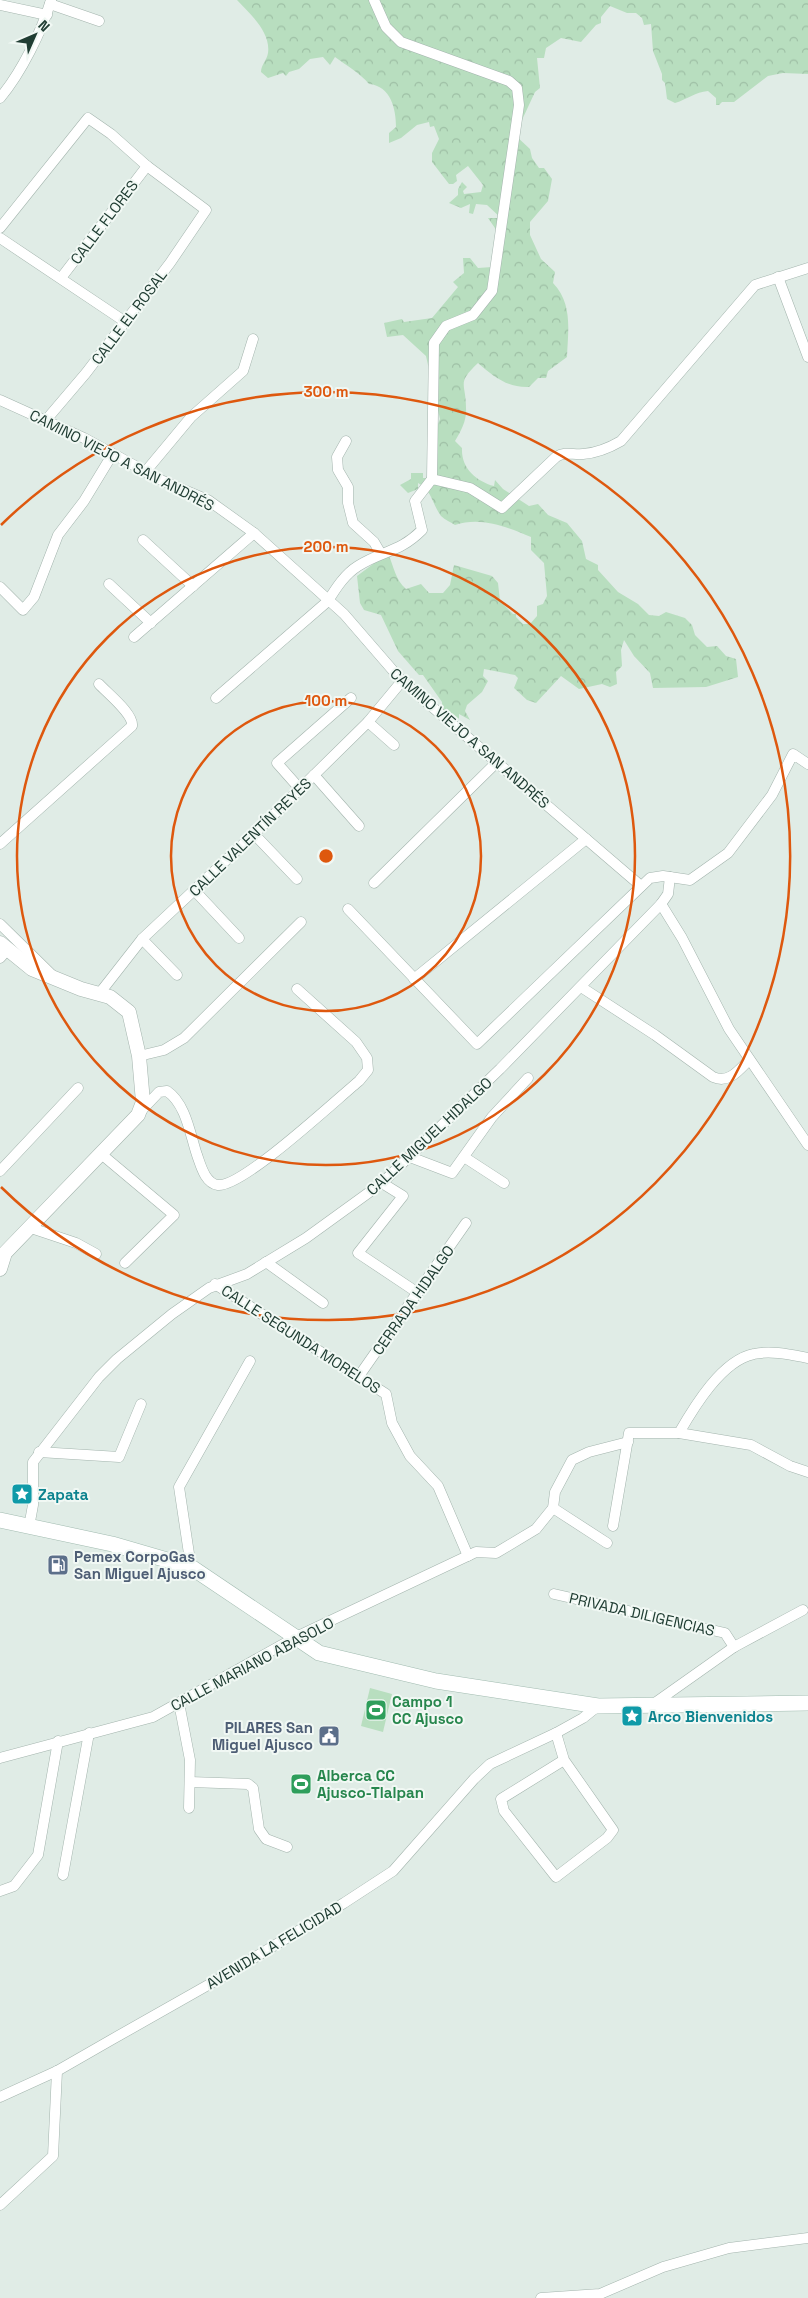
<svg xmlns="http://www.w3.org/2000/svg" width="808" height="2298" font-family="'Space Grotesk',sans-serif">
<defs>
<pattern id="forest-crowns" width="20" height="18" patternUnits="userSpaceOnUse" patternTransform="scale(1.25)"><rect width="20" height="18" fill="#b8debf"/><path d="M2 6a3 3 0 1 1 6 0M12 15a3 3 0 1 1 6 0" fill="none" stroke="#9ebfa5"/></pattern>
</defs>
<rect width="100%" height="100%" fill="#e0ece6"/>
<!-- forest -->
<path fill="url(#forest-crowns)" d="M237,0H808V74L783,73L768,76L734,102H722L719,105H716V98L708,91C695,92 688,99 675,103L667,99L665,83L662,80V74L653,51L651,24L644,25L642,18L636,13H627L610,6L601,17V23L596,25L581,42L561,38L546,48L544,58H537L540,88L535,92L515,135L530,149L532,158L539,168H544L552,179L548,201L530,222V235L541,259L555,272L553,283C573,304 568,330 567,357L548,371L546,378H538L529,387C508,388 494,377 478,363C456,384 466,382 466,408C467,420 461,431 455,441L462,448C461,468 476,481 494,486L495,480L503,489L529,506L538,504L548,515L567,523L582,541L586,559L598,565V570L618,592L638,604L649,615L659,616L666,612L685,618L692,625L695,635L707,647L717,646L726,656L736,659L738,677L706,687L653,688L650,673L634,656L624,640L621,650L622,666L616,672L617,684L610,687L602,684L579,689L561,676L536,703L527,700L514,688L518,678L515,675L484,669L483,676L488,681L482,692L467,705L465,711L470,720L459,714V718L451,725L442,708V702L423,675H419L398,651L381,615L364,610L360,603L357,576L388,553C394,567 395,579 406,589L421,584L429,593H443L450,585L454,565L492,576L498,583L500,601L513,614H516V617L523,624H530L537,616V606L543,604L547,596L544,563L531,550V537C507,527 481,516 455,525C451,522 445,520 441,516C432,504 432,490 418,483V489L408,493L400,485L411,479V473H423V478H429L436,429L440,419L426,356L403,335L387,337L384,323L402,319L404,322L432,318L458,287L453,282L464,273L463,258H470L478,268L492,267L499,260L493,249L499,250L497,231L488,218H501L487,205L476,204L473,214L469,213L470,204L461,208L449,203L458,195V189L462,182L467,187L463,191L464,194L481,192L483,185L468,166L456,175L457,181L453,184H449L432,162V153L439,139L434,126L430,127L429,122L417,125L401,138L389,143V133L396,127C396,109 391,86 369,84C360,73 347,66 335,57L330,65L323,57L310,59L299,69L289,72L286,76L283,73L268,78L261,72C261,65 267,60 268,53C271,32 250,14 237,0Z"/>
<!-- green -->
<polygon fill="#b8debf" points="370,1688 392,1694 383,1732 361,1726"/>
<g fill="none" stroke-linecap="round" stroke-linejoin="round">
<!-- minor casing -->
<g stroke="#a3b4ad" stroke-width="11">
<g id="minor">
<polyline points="374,0 386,27 401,42 509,81 517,88 519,105 492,291 473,315 446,326 434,343 432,479"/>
<polyline points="50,4 99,21"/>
<polyline points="0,5 47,15"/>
<path d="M0,98C21,73 42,31 51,0"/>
<polyline points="0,228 88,118 111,134 147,166 206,210 170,263 86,373 46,420"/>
<polyline points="0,238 124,321"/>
<polyline points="778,277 808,357"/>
<polyline points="61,278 147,166"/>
<polyline points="0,400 84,438 161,480 208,500 254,533 344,614 402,681 641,886"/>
<polyline points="346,441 337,457 338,470 348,487 348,503 353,523 374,542 381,554"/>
<polyline points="146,471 191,417 243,371 253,339"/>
<polyline points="143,540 193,586"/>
<polyline points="109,584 151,623"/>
<polyline points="0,587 23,610 34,597 58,535 84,501 112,455"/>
<polyline points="134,637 254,533"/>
<path d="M216,698L328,601C336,588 345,574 358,566C383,550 399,553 422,530L415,501L432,479L470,488L502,508L556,457C566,451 572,455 583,454C598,453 609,448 621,441L755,285L808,268"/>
<polyline points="368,722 394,745"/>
<polyline points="314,775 359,826"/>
<polyline points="300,789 277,763 351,698"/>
<polyline points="254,834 297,879"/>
<path d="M0,844L132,726C134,714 107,693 99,684"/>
<polyline points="374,883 496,763"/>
<polyline points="195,891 239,938"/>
<polyline points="661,904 682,938 729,1029 808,1145"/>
<polyline points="348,909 477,1044 650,878 663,876 690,880 728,853 772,795 793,754 808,764"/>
<polyline points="0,924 51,974"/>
<polyline points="142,939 177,975"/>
<polyline points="0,958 8,949"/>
<polyline points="414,979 586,839"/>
<path d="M581,987L655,1035L713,1077C729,1084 739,1070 749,1060"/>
<polyline points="99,994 142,939 254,834 368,722 402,681"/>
<polyline points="139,1056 164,1050 184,1038 301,922"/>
<path d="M140,1112L159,1092L167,1091C186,1104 190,1134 197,1155C201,1166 205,1183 218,1185C242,1188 337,1099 359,1081L368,1070L367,1058L356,1042L297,989"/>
<polyline points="100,1153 174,1215 125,1263"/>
<polyline points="410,1157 452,1173 492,1117 528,1078"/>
<polyline points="464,1157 504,1183"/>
<polyline points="0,1171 78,1088"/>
<polyline points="382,1183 403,1196 358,1253 418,1293"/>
<polyline points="28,1227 76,1243 96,1254"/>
<polyline points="266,1262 323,1303"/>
<polyline points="215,1284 386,1394 392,1423 410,1456 438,1486 468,1556"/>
<polyline points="359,1376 466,1223"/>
<polyline points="679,1433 751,1445 790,1466 808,1472"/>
<polyline points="39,1452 119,1457 141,1404"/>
<polyline points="553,1508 607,1543"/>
<path d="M613,1526L629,1433H679C694,1407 722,1360 754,1354C771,1350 792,1355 808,1358"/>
<polyline points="29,1527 33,1505 33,1462 99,1377 117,1359 172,1314 209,1288 247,1274 306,1238 382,1183 500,1069 661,904 668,894 670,877"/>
<polyline points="191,1567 179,1487 250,1361"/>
<polyline points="554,1594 725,1633 734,1647"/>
<polyline points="179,1703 190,1760 189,1808"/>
<polyline points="652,1705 734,1647 803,1610"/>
<polyline points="556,1733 564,1760 613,1830 607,1838 556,1877 504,1811 501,1799 564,1760"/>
<polyline points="0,1758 153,1717 296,1637 476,1552 496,1553 536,1529 553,1508 555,1492 572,1460 589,1452 628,1442"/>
<polyline points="190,1782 248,1784 253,1788 259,1829 266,1839 287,1847"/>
<polyline points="63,1875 89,1733"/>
<polyline points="0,1891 14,1886 38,1855 58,1741"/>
<polyline points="0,2097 57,2071 111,2040 231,1972 344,1903 393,1871 474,1779 490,1764 556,1733 583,1718 598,1706"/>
<polyline points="0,2205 53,2156 57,2071"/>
<polyline points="541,2298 600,2294 663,2267 729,2248 808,2238"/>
</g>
</g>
<!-- tertiary casing -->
<g stroke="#a3b4ad" stroke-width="15">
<polyline id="tertiary" points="0,943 32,969 81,989 110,997 129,1012 139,1056 143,1102 138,1115 5,1253 0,1269"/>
</g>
<!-- secondary casing -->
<g stroke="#a1bbb0" stroke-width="16">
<polyline id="secondary" points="0,1520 112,1544 191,1567 319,1653 436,1681 598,1706 808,1703"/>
</g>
<!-- minor -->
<use href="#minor" stroke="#fff" stroke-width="10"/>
<!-- tertiary -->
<use href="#tertiary" stroke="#fff" stroke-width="14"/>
<!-- secondary -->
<use href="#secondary" stroke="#fff" stroke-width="15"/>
</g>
<!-- distance rings -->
<g fill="none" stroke="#de580e" stroke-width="2.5">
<circle cx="326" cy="856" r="155"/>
<circle cx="326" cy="856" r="309"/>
<path d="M1 525A464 464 0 1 1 1 1187"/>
</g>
<!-- icons -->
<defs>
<g id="sight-square" transform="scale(1.125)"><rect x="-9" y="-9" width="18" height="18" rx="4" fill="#0f9aa8" stroke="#f1f8f4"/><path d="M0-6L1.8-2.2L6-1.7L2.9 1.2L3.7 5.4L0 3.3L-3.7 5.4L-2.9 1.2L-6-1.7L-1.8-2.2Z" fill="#fff"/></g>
<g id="fuel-square" transform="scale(1.125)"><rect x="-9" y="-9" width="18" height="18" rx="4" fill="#5c6f8a" stroke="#f1f8f4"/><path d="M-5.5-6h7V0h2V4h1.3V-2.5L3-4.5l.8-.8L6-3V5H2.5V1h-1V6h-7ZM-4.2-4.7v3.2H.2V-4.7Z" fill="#fff"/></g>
<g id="stadium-square" transform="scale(1.125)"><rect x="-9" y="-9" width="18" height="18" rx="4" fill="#2e9e5b" stroke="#f1f8f4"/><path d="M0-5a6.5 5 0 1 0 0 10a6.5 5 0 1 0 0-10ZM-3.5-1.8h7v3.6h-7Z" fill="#fff"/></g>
<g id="civic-square" transform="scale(1.125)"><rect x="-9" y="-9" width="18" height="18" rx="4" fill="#5c6f8a" stroke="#f1f8f4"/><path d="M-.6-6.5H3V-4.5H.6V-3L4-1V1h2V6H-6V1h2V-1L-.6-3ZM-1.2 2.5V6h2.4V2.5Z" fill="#fff"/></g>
</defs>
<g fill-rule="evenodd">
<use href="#sight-square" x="22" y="1494"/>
<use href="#fuel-square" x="58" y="1565"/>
<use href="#stadium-square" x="376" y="1710"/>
<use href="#sight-square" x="632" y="1716"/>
<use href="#civic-square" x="329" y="1736"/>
<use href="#stadium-square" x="301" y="1784"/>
</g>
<g text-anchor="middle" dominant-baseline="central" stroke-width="4" stroke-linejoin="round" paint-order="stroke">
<!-- street labels -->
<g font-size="15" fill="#203d33" stroke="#f1f8f4">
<text transform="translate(104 222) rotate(-53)">CALLE FLORES</text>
<text transform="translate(129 317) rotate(-53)">CALLE EL ROSAL</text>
<text transform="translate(122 460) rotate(27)">CAMINO VIEJO A SAN ANDRÉS</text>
<text transform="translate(470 738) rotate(41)">CAMINO VIEJO A SAN ANDRÉS</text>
<text transform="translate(250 837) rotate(-44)">CALLE VALENTÍN REYES</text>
<text transform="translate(429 1136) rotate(-43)">CALLE MIGUEL HIDALGO</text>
<text transform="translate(413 1300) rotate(-55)">CERRADA HIDALGO</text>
<text transform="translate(301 1339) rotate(33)">CALLE SEGUNDA MORELOS</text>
<text transform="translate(642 1614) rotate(13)">PRIVADA DILIGENCIAS</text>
<text transform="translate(252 1664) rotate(-28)">CALLE MARIANO ABASOLO</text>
<text transform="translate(274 1945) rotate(-31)">AVENIDA LA FELICIDAD</text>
</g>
<!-- culture labels -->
<g font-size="15" font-weight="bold" fill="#0d838f" stroke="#f1f8f4" text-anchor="start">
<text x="38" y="1494">Zapata</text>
<text x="648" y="1716">Arco Bienvenidos</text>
</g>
<!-- service labels -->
<g font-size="15" font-weight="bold" fill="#4e5e75" stroke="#f1f8f4" text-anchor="start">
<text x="74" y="1556">Pemex CorpoGas<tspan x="74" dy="17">San Miguel Ajusco</tspan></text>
<text x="313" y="1727" text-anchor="end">PILARES San<tspan x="313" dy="17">Miguel Ajusco</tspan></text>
</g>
<!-- leisure labels -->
<g font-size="15" font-weight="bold" fill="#27864d" stroke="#f1f8f4" text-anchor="start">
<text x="392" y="1701">Campo 1<tspan x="392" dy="17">CC Ajusco</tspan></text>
<text x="317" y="1775">Alberca CC<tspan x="317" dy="17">Ajusco-Tlalpan</tspan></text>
</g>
</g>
<circle cx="326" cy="856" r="8" fill="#de580e" stroke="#f1f8f4" stroke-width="2.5"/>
<g font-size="15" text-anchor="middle" font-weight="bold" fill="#de580e" stroke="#f1f8f4" stroke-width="4" stroke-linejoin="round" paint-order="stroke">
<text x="326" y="397">300 m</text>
<text x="326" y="552">200 m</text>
<text x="326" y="706">100 m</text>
</g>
<!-- north arrow -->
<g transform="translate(35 35) rotate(45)" stroke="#f1f8f4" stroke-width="4" paint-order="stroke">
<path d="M0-4L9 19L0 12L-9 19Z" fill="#203d33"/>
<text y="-8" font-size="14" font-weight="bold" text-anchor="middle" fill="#203d33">N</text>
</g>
</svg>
